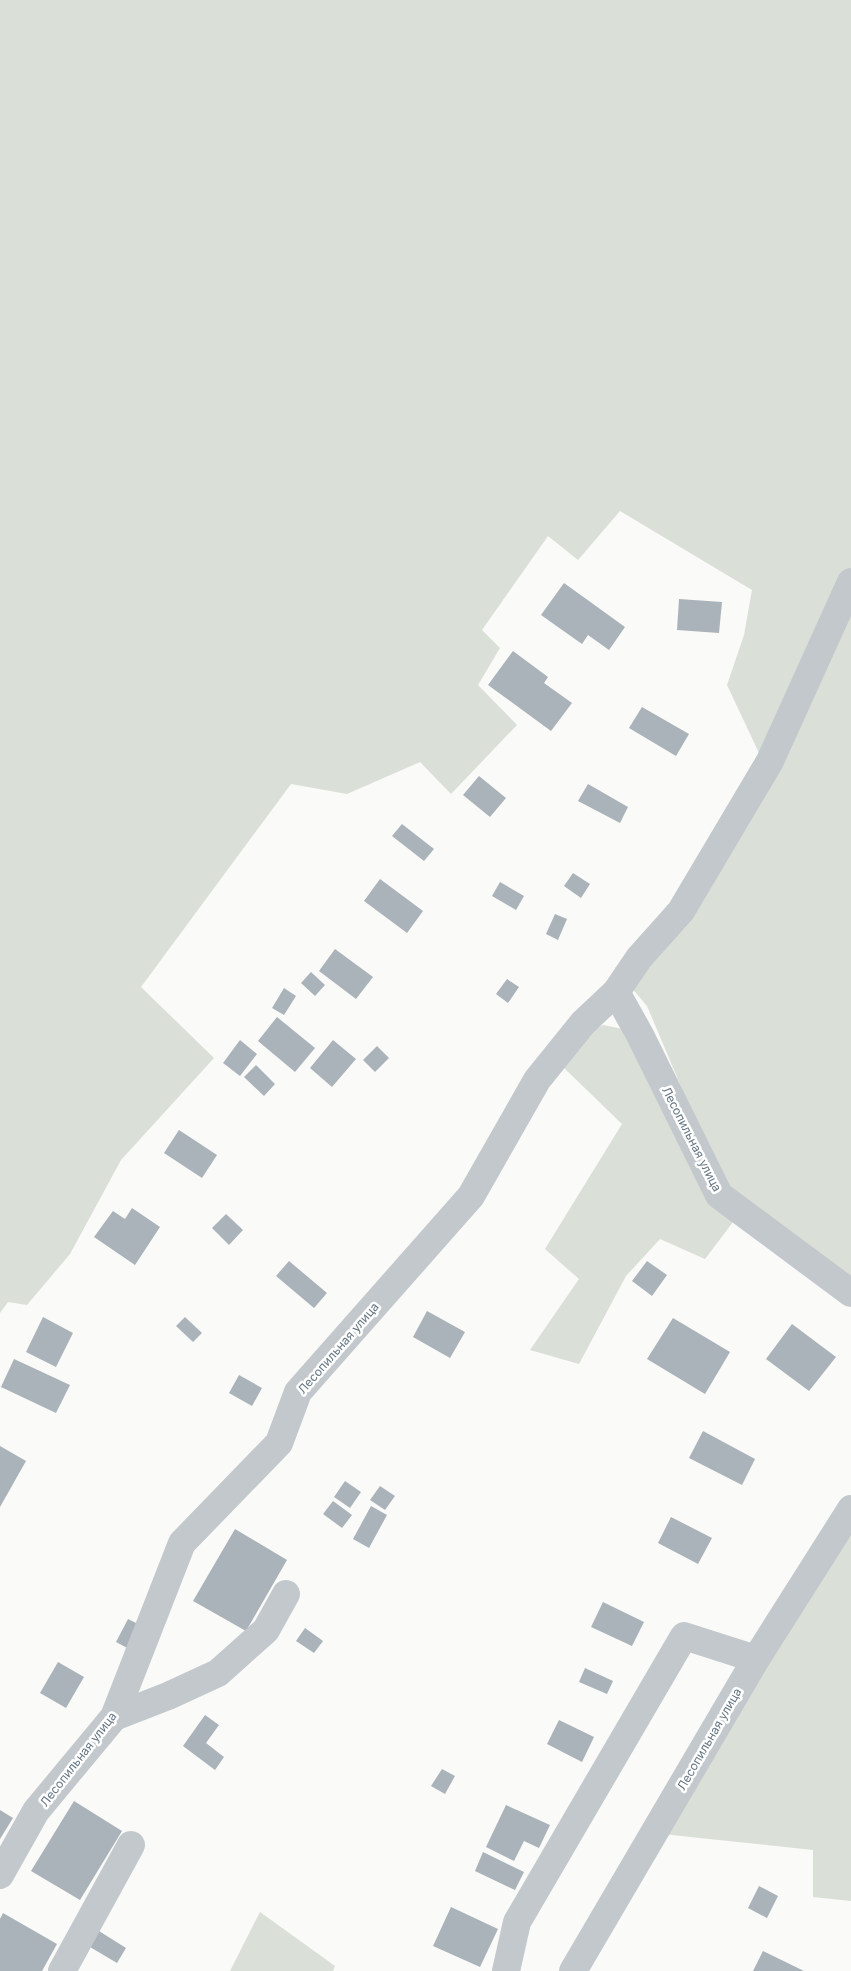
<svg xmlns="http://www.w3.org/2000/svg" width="851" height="1971" font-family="Inter,sans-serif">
<rect width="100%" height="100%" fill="#fafaf8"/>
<!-- green -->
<g fill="#dadfd7">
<polygon points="0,0 851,0 851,1284 723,1186 647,1006 615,968 670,903 759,753 727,685 744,635 752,590 620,511 578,560 548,536 482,630 500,648 478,685 517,725 451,794 420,762 347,794 291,784 141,987 214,1058 121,1160 70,1254 27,1305 8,1302 0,1313"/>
<polygon points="603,1025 623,1029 733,1222 705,1259 660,1239 626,1276 579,1364 530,1350 579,1279 545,1249 622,1124 561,1065 585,1035"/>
<polygon points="851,1527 851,1901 813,1897 813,1850 662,1834"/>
<polygon points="260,1912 335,1966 333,1971 230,1971"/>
</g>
<!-- building -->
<g fill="#aab3b9">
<polygon points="564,583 625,627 609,650 588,635 582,644 541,615"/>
<polygon points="679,599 722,602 719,633 677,630"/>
<polygon points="513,651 548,677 544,683 572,703 551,731 488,685"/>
<polygon points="642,707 689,734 676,756 629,728"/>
<polygon points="479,776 506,798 490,817 463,795"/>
<polygon points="588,784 628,807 620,823 578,801"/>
<polygon points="402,824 434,849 424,861 392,836"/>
<polygon points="573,873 590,884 581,898 564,886"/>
<polygon points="380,879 423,911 407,933 364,901"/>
<polygon points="500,882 524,896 516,910 492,896"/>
<polygon points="555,914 567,919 558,940 546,934"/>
<polygon points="335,949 373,977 356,999 319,971"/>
<polygon points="311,972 325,985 315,996 301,983"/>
<polygon points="507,979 519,987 508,1003 496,994"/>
<polygon points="284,988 296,996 284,1015 272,1008"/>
<polygon points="277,1017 315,1048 295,1072 258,1041"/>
<polygon points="240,1040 257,1054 240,1076 223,1063"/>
<polygon points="333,1040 356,1059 332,1087 310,1068"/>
<polygon points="377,1046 389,1058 375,1072 363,1060"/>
<polygon points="256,1065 275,1084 264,1096 244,1077"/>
<polygon points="179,1130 217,1155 202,1178 164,1153"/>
<polygon points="132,1208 160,1227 135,1265 94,1237 113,1211 125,1219"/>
<polygon points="226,1214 243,1230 229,1245 212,1228"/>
<polygon points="289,1261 327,1293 314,1308 276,1276"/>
<polygon points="647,1261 667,1275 652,1296 632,1281"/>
<polygon points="427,1311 465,1332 450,1358 413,1337"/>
<polygon points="43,1317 73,1333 56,1367 26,1352"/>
<polygon points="185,1317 202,1333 193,1342 176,1326"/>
<polygon points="673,1318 730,1352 705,1394 647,1359"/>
<polygon points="792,1324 836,1357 809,1391 766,1359"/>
<polygon points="14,1359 70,1385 56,1413 1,1387"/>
<polygon points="239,1375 262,1388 252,1406 229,1393"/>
<polygon points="703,1431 755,1459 742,1485 689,1458"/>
<polygon points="0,1446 26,1461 0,1507"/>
<polygon points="345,1481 361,1492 350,1508 334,1497"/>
<polygon points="380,1486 395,1496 385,1510 370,1500"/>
<polygon points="333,1501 352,1515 342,1528 323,1514"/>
<polygon points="371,1506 387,1515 369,1548 353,1539"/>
<polygon points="671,1517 712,1538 698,1564 658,1543"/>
<polygon points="235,1529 287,1560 246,1631 193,1601"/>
<polygon points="603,1602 644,1622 632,1646 591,1627"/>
<polygon points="128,1619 142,1626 131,1650 116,1642"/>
<polygon points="305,1628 323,1641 314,1653 296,1641"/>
<polygon points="58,1662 84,1677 66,1708 40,1693"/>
<polygon points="585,1668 613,1681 607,1694 579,1682"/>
<polygon points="205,1715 219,1725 206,1743 224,1757 215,1770 183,1746"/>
<polygon points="559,1720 594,1737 582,1762 547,1744"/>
<polygon points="442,1769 455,1776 445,1794 431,1786"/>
<polygon points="74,1801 122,1831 80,1900 31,1871"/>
<polygon points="506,1805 550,1825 539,1848 524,1841 514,1861 486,1847"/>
<polygon points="0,1810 13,1818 0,1839"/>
<polygon points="483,1852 524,1872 515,1890 475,1871"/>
<polygon points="759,1886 778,1896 767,1918 748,1908"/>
<polygon points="451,1907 498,1929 480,1967 433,1946"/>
<polygon points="3,1913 57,1944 42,1971 0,1971 0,1919"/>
<polygon points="99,1931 126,1948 117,1963 90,1947"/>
<polygon points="763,1951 804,1971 753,1971"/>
</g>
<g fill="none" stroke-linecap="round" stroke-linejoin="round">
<!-- minor -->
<g stroke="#c3c8cc" stroke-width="28">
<polyline points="616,992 640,1035 719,1195 851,1293"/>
<polyline points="114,1717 168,1696 218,1673 266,1630 286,1594"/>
<polyline points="0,1875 36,1811 114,1717 182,1543 279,1443 298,1392 471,1196 537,1080 583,1023 616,992 639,958 681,911 770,761 851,582"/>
<polyline points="62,1971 131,1845"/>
<polyline points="506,1971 517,1922 684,1636 756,1659"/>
<polyline points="573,1971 756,1659 851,1509"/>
</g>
</g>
<g text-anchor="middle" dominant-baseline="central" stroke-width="5" stroke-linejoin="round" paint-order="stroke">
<!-- street labels -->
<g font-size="12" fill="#657683" stroke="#fff">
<text transform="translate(692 1139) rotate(63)">Лесопильная улица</text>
<text transform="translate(338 1348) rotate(-49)">Лесопильная улица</text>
<text transform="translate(709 1739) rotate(-60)">Лесопильная улица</text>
<text transform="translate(78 1759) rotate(-52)">Лесопильная улица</text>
</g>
</g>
</svg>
